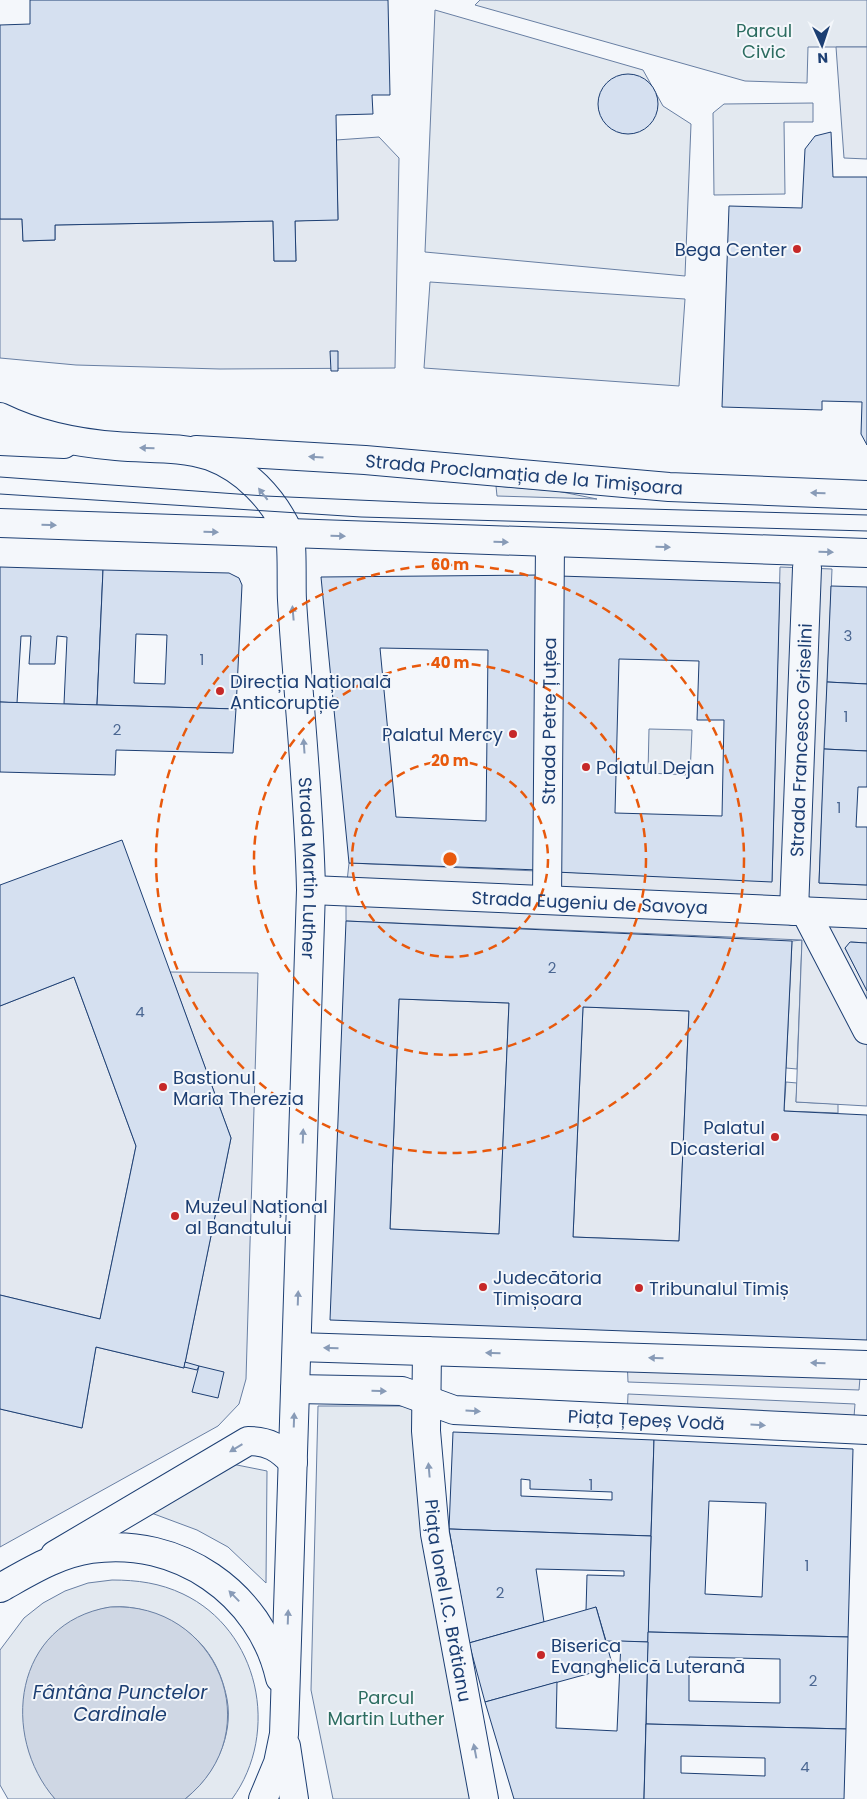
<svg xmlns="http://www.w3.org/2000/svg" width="867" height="1799" font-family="Poppins,sans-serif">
<rect width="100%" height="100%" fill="#f4f7fb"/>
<!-- green -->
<g fill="#e3e9f0" stroke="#687fa3">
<polygon points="480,0 867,0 867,47 808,47 807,83 745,81 475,5"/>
<polygon points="435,10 643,70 663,106 691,124 685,276 425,252"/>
<polygon points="813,103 813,122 784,122 785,194 714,195 713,113 724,104"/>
<polygon points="430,282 685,299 679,386 424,368"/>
<polygon points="496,486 557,491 597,499 497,496"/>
<polygon points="649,729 692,730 690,775 648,773"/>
<polygon points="802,940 797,1069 786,1068 792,941"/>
<polygon points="786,1082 797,1083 796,1102 838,1104 838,1113 784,1111"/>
<polygon points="318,1406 414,1406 476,1799 333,1799 311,1690"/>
<polygon points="227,1463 267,1471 266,1583 228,1547 197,1530 146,1511"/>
<path d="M112,1580C137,1580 160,1583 183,1594C259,1630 281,1732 232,1799H185C214,1776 234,1736 227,1699C220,1664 203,1638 172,1622C56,1558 0,1711 55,1799H8L0,1785V1650L24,1618L43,1603L65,1591L88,1583Z"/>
</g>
<!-- parking -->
<g fill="#e3e8f0" stroke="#687fa3">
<polygon points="836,47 867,47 867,159 844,158"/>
<polygon points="379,137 399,158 395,368 220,369 76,365 0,358 0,215 0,219 22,219 23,241 55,240 55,225 273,221 274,261 296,261 295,221 338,219 336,140"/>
<polygon points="780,567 832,569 819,883 867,885 867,943 851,942 845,948 867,990 867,1106 796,1102 802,940 346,921 346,891 349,863 772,881"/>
<polygon points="170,972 258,973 246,1379 239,1404 218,1426 0,1547 0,1409 82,1428 96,1347 184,1368 231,1138"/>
<polygon points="74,977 136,1146 100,1319 0,1295 0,1006"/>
<polygon points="399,999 509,1003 499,1234 390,1229"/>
<polygon points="583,1007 689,1011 679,1241 573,1237"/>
<polygon points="627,1357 861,1365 859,1390 628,1382"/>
<polygon points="628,1394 855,1404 853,1430 627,1419"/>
</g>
<!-- water -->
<path fill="#cfd7e4" stroke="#687fa3" d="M110,1607C217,1601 271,1731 185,1799H55C0,1736 13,1623 110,1607Z"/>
<!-- building -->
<g fill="#d5e0f0" stroke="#1d3f73" fill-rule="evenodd">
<polygon points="30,0 388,0 390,95 372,95 373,114 336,115 338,220 295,221 296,261 274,261 273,221 55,225 55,240 23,241 22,219 0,219 0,25 30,24"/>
<circle cx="628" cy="104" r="30"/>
<polygon points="831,132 833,177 867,177 867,445 861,434 862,402 822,401 822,410 722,407 729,206 802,208 805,149 815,136"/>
<polygon points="330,351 338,351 338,371 331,371"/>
<polygon points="0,567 103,570 97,705 64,704 67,637 57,636 55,664 29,664 31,636 21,636 17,703 0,702"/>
<path d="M103,570L229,573L239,578L242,585L236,709L97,705ZM136,634L167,635L165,684L134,683Z"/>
<path d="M540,575L539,870L349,863L321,577ZM380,648L488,650L486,821L396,817Z"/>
<path d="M559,576L780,583L772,882L555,872ZM619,659L699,661L697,720H724L722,816L615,813Z"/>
<polygon points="831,586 867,587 867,684 827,682"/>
<polygon points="827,682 867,684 867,751 824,749"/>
<polygon points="0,702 236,709 233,753 116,750 115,775 0,772"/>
<polygon points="824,749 867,751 867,787 858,787 856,827 867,827 867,885 819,883"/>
<polygon points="122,840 231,1138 184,1368 96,1347 82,1428 0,1409 0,1295 100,1319 136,1146 74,977 0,1006 0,885"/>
<path d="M346,921L792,941L784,1111L867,1115V1340L330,1320ZM399,999L509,1003L499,1234L390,1229ZM583,1007L689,1011L679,1241L573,1237Z"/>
<polygon points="850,942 867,943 867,991 845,948"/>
<polygon points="185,1362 199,1366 197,1370 184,1367"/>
<polygon points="199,1366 224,1372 218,1398 192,1392"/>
<path d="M453,1432L654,1440L651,1536L449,1529ZM521,1479L530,1480V1489L612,1492V1500L521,1496Z"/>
<path d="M654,1440L853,1449L848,1637L648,1632ZM709,1501L766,1503L762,1597L705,1594Z"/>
<polygon points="449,1529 651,1536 648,1642 606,1641 596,1607 586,1611 587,1575 624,1576 624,1571 536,1569 544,1622 469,1643"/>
<polygon points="596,1607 613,1667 485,1702 469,1643"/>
<path d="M648,1632L848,1637L846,1729L646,1724ZM689,1657L780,1659V1703L689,1701Z"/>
<polygon points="621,1641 648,1642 644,1799 514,1799 485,1702 557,1682 556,1728 617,1731"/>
<path d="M646,1724L846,1729L844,1799H644ZM681,1756L765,1758V1776L681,1773Z"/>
</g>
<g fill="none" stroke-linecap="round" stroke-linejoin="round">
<!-- minor casing -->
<g stroke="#1d3f73" stroke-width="30">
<g id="minor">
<polyline points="0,441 64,444"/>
<path id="s1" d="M196,450L365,460L669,487L867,495"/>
<polyline points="0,523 867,553"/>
<path id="s2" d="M311,890L867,914"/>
<path id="s3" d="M547,900L550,544"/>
<path id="s4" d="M794,911L807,568"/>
<polyline points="805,911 867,1030"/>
<polyline points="297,1347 867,1365"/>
<path id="s5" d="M427,1351L426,1431L435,1534L484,1799"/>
<path id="s6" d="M295,1389L402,1391L454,1410L867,1430"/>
<path d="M55,1555L248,1441C269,1441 279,1448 293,1462"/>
</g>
</g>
<!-- major casing -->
<g stroke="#1d3f73" stroke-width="30">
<g id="major">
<path id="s7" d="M0,417C35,434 77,443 116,446C148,449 179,446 210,456C245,469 273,498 289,533C293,543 291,586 292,600C298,697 309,793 311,890L284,1734L278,1763L263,1799"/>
<path d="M0,1588C29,1572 57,1554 91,1549C177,1536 261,1593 280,1678"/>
<polyline points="286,1746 294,1799"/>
</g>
</g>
<!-- minor -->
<use href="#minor" stroke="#f4f7fb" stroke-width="28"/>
<!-- major -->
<use href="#major" stroke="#f4f7fb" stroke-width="28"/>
<!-- tram -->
<g stroke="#1d3f73" stroke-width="1">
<polyline points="0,477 265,496 427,503 867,515"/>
<polyline points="0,494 361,517 867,531"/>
</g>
</g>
<!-- one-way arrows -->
<defs><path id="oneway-solid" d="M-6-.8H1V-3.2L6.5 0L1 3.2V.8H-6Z" transform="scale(1.25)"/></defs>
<g fill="#889bb7">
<use href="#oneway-solid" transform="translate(147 448) rotate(-178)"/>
<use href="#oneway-solid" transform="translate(316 457) rotate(-176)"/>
<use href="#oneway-solid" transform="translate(818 493) rotate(-179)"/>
<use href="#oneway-solid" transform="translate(263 494) rotate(-128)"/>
<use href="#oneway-solid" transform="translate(49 525) rotate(2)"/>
<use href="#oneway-solid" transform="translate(211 532) rotate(2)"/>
<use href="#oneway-solid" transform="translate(338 536) rotate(2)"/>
<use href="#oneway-solid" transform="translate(501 542) rotate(2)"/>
<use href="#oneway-solid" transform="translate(663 547) rotate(2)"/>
<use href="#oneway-solid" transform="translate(826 552) rotate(2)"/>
<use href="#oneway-solid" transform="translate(293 613) rotate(-95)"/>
<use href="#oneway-solid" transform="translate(304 746) rotate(-94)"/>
<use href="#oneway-solid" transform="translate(303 1136) rotate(-88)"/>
<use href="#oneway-solid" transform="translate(298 1298) rotate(-88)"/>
<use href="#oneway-solid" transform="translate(331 1348) rotate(-178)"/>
<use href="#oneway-solid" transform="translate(493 1353) rotate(-178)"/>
<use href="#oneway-solid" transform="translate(656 1358) rotate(-178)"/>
<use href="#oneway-solid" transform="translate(818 1363) rotate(-178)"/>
<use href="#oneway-solid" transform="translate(379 1391) rotate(2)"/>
<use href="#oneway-solid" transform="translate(473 1411) rotate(3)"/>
<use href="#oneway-solid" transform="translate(294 1420) rotate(-88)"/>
<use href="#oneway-solid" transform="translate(758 1425) rotate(3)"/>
<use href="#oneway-solid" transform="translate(236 1448) rotate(149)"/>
<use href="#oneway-solid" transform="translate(429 1470) rotate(-95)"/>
<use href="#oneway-solid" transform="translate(234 1596) rotate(-134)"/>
<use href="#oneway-solid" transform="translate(288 1617) rotate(-88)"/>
<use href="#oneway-solid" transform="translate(475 1751) rotate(-101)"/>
</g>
<!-- distance rings -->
<g fill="none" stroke="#e8590c" stroke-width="2.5" stroke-dasharray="9 6">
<circle cx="450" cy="859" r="98"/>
<circle cx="450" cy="859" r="196"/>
<circle cx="450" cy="859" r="294"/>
</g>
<!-- markers -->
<g fill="#c62828" stroke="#f4f7fb" stroke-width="2">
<circle cx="797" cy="249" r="5"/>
<circle cx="220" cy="691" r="5"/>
<circle cx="513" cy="734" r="5"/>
<circle cx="586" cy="767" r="5"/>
<circle cx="163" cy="1087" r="5"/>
<circle cx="775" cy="1137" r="5"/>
<circle cx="175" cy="1216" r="5"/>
<circle cx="483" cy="1287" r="5"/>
<circle cx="639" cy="1288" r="5"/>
<circle cx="541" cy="1655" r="5"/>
</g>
<g text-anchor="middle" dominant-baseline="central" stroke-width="4" stroke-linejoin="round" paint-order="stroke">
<!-- number labels -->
<g font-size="15" fill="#4b6792">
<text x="848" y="635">3</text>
<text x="202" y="659">1</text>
<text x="846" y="716">1</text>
<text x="117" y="729">2</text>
<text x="839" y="807">1</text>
<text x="552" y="967">2</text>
<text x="140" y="1011">4</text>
<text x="591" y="1484">1</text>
<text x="807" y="1565">1</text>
<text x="500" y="1592">2</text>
<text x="813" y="1680">2</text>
<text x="805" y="1766">4</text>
</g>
<!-- park labels -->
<g font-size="18" fill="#2c6c60" stroke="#f4f7fb">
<text x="764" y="30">Parcul<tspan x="764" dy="21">Civic</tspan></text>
<text x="386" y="1697">Parcul<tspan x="386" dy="21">Martin Luther</tspan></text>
</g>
<!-- poi labels -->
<g font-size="18" fill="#1d3f73" stroke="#f4f7fb" text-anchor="start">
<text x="787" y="249" text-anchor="end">Bega Center</text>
<text x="230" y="681">Direcția Națională<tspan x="230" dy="21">Anticorupție</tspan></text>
<text x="503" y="734" text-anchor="end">Palatul Mercy</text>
<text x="596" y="767">Palatul Dejan</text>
<text x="173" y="1077">Bastionul<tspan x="173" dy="21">Maria Therezia</tspan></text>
<text x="765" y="1127" text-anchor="end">Palatul<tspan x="765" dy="21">Dicasterial</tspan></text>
<text x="185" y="1206">Muzeul Național<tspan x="185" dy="21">al Banatului</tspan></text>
<text x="493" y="1277">Judecătoria<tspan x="493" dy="21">Timișoara</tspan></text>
<text x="649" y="1288">Tribunalul Timiș</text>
<text x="551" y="1645">Biserica<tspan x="551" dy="21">Evanghelică Luterană</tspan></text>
</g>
<!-- street labels -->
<g font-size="18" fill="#1d3f73" stroke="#f4f7fb">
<text stroke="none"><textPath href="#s1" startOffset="329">Strada Proclamația de la Timișoara</textPath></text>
<text stroke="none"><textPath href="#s3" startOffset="179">Strada Petre Țuțea</textPath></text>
<text stroke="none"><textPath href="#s4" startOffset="171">Strada Francesco Griselini</textPath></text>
<text stroke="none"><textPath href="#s7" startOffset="664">Strada Martin Luther</textPath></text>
<text stroke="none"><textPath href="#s2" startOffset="279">Strada Eugeniu de Savoya</textPath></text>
<text stroke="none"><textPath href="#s6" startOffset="355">Piața Țepeș Vodă</textPath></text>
<text stroke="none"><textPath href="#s5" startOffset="251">Piața Ionel I.C. Brătianu</textPath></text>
</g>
<!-- water labels -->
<g font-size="19" font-style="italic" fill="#1d3f73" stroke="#f4f7fb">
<text x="120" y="1692">Fântâna Punctelor<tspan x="120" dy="22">Cardinale</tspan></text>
</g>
</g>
<circle cx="450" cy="859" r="8" fill="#e8590c" stroke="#f4f7fb" stroke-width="2.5"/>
<g font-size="15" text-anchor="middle" font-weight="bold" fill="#e8590c" stroke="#f4f7fb" stroke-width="4" stroke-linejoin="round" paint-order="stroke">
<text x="450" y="570">60 m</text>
<text x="450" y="668">40 m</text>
<text x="450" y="766">20 m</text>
</g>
<!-- north arrow -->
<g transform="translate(822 45) rotate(177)" stroke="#f4f7fb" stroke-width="4" paint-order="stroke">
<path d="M0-4L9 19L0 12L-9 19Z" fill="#1d3f73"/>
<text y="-8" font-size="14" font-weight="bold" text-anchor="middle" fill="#1d3f73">N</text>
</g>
</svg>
